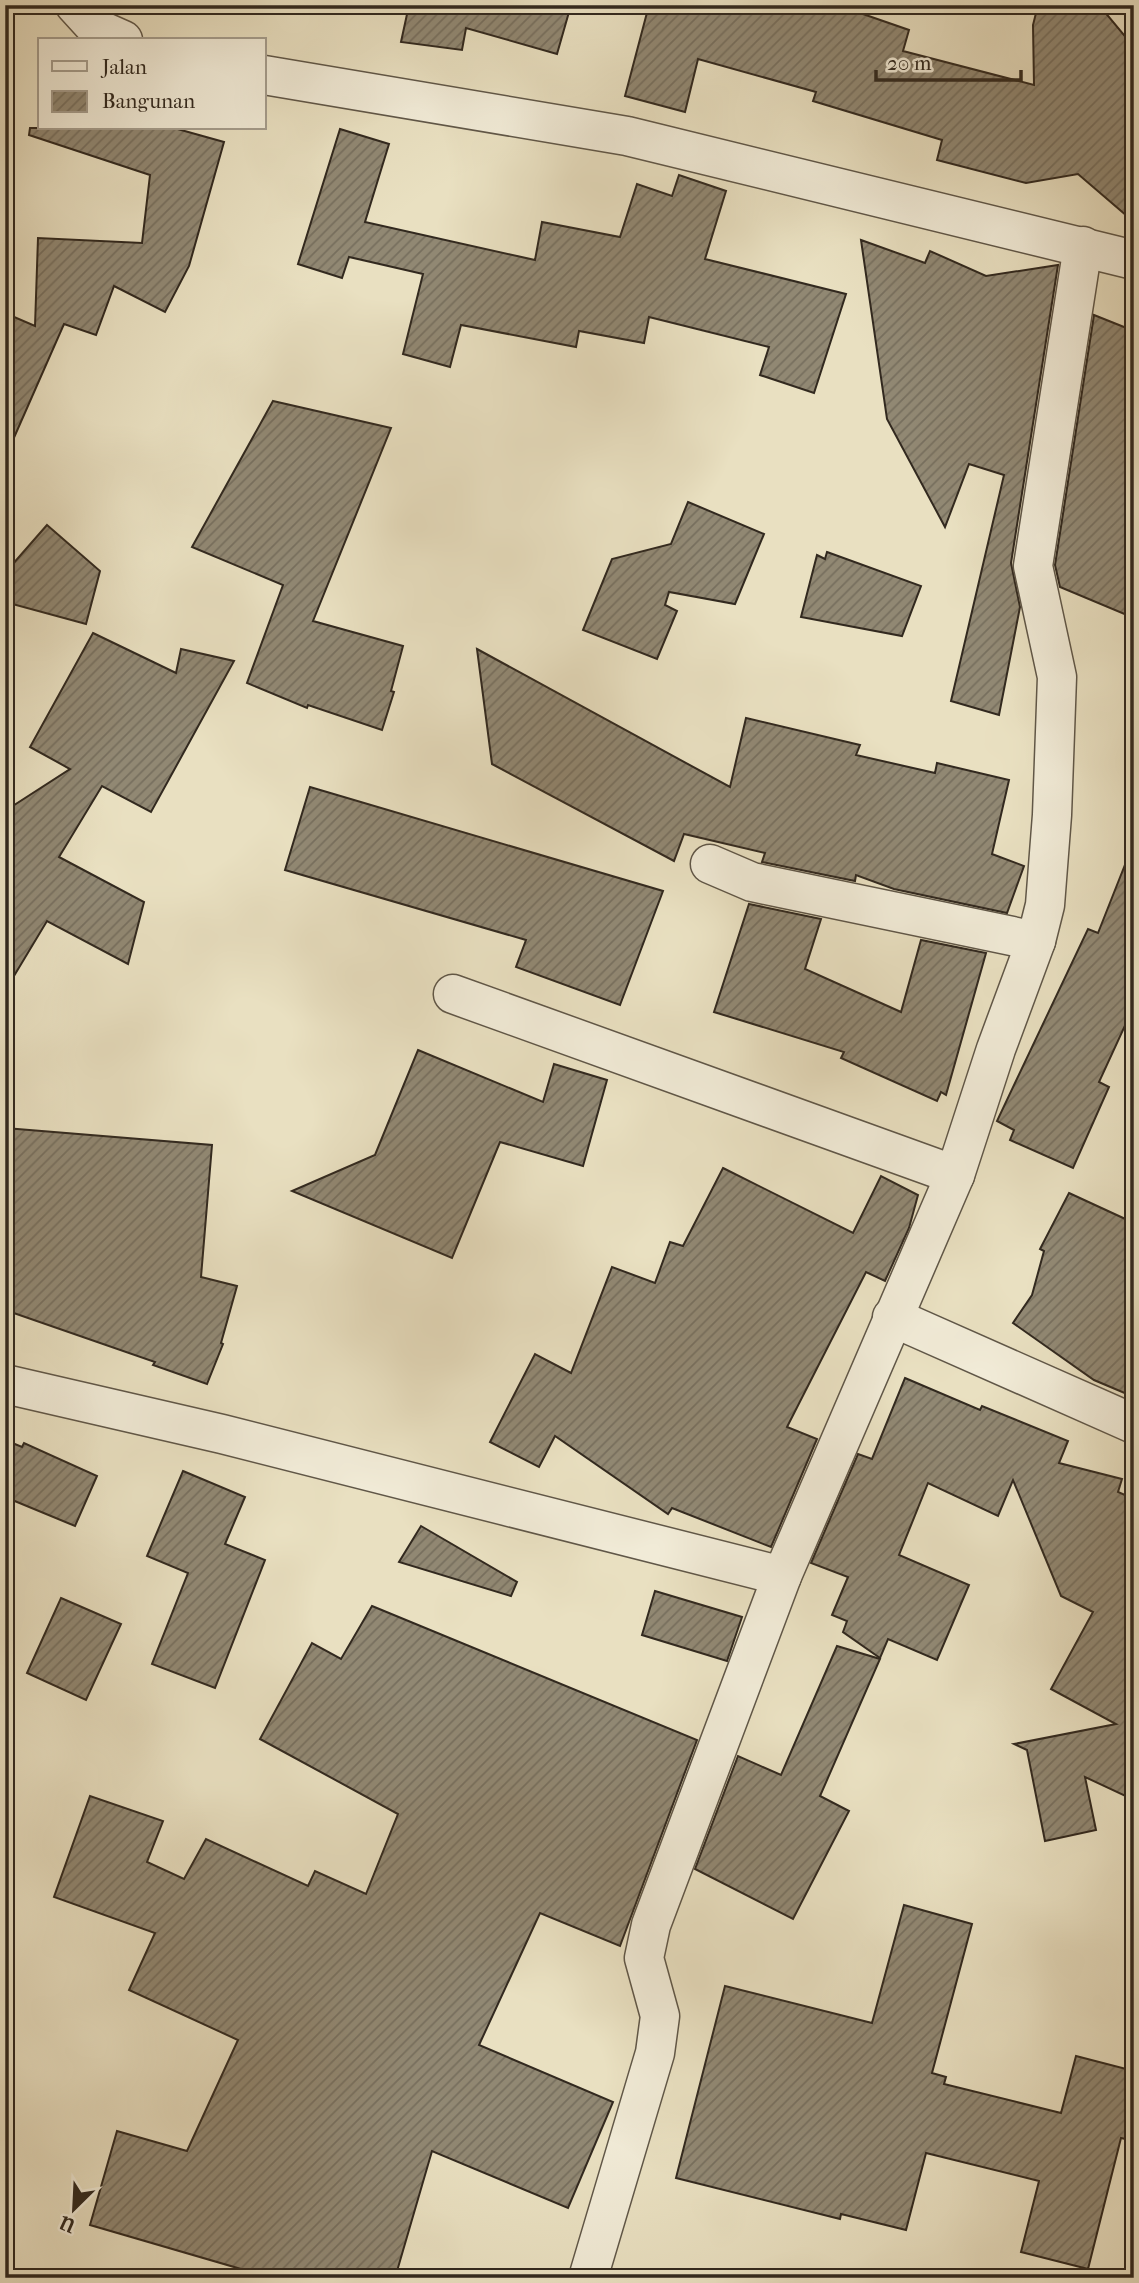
<svg xmlns="http://www.w3.org/2000/svg" width="1139" height="2283" font-family="'IM FELL French Canon',serif">
<defs>
<pattern id="building-hatch" width="6" height="6" patternUnits="userSpaceOnUse" patternTransform="scale(1.75)"><rect width="6" height="6" fill="#918873"/><path d="M-1 1l2-2M0 6l6-6M5 7l2-2" fill="none" stroke="#776f5e"/></pattern>
</defs>
<rect width="100%" height="100%" fill="#e9e0c1"/>
<filter id="stains"><feTurbulence type="fractalNoise" baseFrequency=".00286" numOctaves="4"/><feColorMatrix values="0 0 0 0 .2 0 0 0 0 .09 0 0 0 0 .02 0 0 0 .5 -.17"/></filter>
<radialGradient id="worn" r=".72"><stop offset=".6" stop-color="#630" stop-opacity="0"/><stop offset="1" stop-color="#630" stop-opacity=".3"/></radialGradient>
<!-- building -->
<g fill="url(#building-hatch)" stroke="#32291f" stroke-width="2">
<polygon points="409,5 571,5 557,54 466,28 462,50 401,42"/>
<polygon points="649,5 837,5 909,30 903,51 1034,85 1033,25 1038,5 1099,5 1134,47 1134,222 1078,174 1026,183 937,160 942,140 813,101 816,92 698,59 685,112 625,96"/>
<polygon points="30,128 174,128 224,142 189,266 165,312 114,286 96,335 64,324 5,458 5,313 35,326 38,238 142,243 150,175 29,135"/>
<polygon points="340,129 389,144 365,222 535,260 542,222 620,237 637,184 672,196 679,175 726,191 705,259 846,294 814,393 760,375 769,347 649,317 644,343 579,331 576,347 461,325 450,367 403,354 423,274 349,257 342,278 298,264"/>
<polygon points="861,240 925,263 930,251 986,276 1058,265 1011,563 1020,607 999,715 951,701 1004,475 969,464 945,527 887,419"/>
<polygon points="1094,315 1134,331 1134,618 1060,587 1055,565"/>
<polygon points="273,401 391,428 313,621 403,646 391,691 394,692 382,730 308,705 307,708 247,683 283,585 192,547"/>
<polygon points="688,502 764,534 735,604 669,592 665,605 677,611 657,659 583,630 612,559 671,544"/>
<polygon points="47,525 100,571 86,624 5,602 5,573"/>
<polygon points="827,552 921,586 902,636 801,617 817,555 825,559"/>
<polygon points="93,633 176,673 181,649 234,661 151,812 102,786 59,857 144,902 128,964 47,921 5,991 5,811 70,769 30,747"/>
<polygon points="477,649 730,787 746,718 860,745 856,755 935,773 937,763 1009,780 992,854 1024,866 1007,913 894,889 856,875 855,881 762,862 765,853 684,834 674,861 492,764"/>
<polygon points="310,787 663,891 620,1005 516,967 526,940 285,870"/>
<polygon points="1132,847 1134,1006 1099,1082 1109,1087 1073,1168 1010,1140 1014,1130 997,1121 1088,929 1098,933"/>
<polygon points="749,904 821,919 805,969 901,1012 921,940 986,953 946,1095 941,1092 937,1101 841,1058 844,1052 714,1012"/>
<polygon points="418,1050 543,1102 554,1064 607,1080 583,1166 500,1142 452,1258 292,1191 375,1155"/>
<polygon points="5,1128 212,1145 201,1277 237,1286 221,1343 223,1344 207,1384 153,1365 155,1362 5,1310"/>
<polygon points="723,1168 853,1233 881,1176 918,1195 909,1228 885,1281 866,1272 787,1427 817,1439 771,1547 672,1508 668,1514 555,1436 539,1467 490,1442 535,1354 571,1373 612,1267 655,1283 670,1242 683,1246"/>
<polygon points="1069,1193 1134,1223 1134,1397 1094,1380 1013,1323 1032,1295 1044,1251 1040,1249"/>
<polygon points="905,1378 980,1410 982,1406 1068,1441 1059,1463 1122,1479 1118,1492 1134,1499 1134,1800 1085,1777 1096,1830 1045,1841 1027,1750 1014,1744 1116,1724 1051,1689 1093,1612 1061,1596 1013,1480 998,1516 928,1483 899,1555 969,1585 937,1660 888,1639 880,1658 843,1632 847,1621 832,1615 848,1577 811,1563 858,1454 872,1459"/>
<polygon points="5,1440 22,1447 24,1443 97,1476 75,1526 5,1497"/>
<polygon points="183,1471 245,1497 225,1544 265,1560 215,1688 152,1664 188,1573 147,1556"/>
<polygon points="421,1526 517,1582 511,1596 399,1562"/>
<polygon points="655,1591 742,1617 727,1661 642,1635"/>
<polygon points="61,1598 121,1624 86,1700 27,1673"/>
<polygon points="372,1606 697,1740 620,1946 540,1913 479,2045 613,2102 568,2208 432,2151 395,2278 272,2278 90,2225 117,2131 187,2151 238,2040 129,1990 155,1933 54,1897 90,1796 163,1821 147,1862 184,1879 206,1839 308,1886 315,1871 366,1894 398,1814 260,1739 312,1643 341,1659"/>
<polygon points="837,1646 880,1659 820,1796 849,1811 793,1919 695,1869 738,1756 781,1775"/>
<polygon points="904,1905 972,1924 932,2073 946,2077 944,2084 1061,2113 1076,2056 1134,2071 1134,2141 1121,2138 1088,2269 1021,2252 1039,2181 926,2153 906,2230 841,2214 840,2219 676,2178 725,1986 872,2023"/>
</g>
<g fill="none" stroke-linecap="round" stroke-linejoin="round">
<!-- minor casing -->
<g stroke="#605748" stroke-width="41">
<g id="minor">
<polyline points="710,864 752,882 1036,941"/>
<polyline points="453,994 955,1175"/>
<polyline points="892,1317 1134,1424"/>
<polyline points="5,1384 222,1434 782,1576"/>
<polyline points="588,2278 655,2053 660,2016 644,1958 651,1925 782,1576 955,1175 996,1049 1036,941 1045,905 1052,815 1057,677 1033,566 1083,246"/>
</g>
</g>
<!-- tertiary casing -->
<g stroke="#605748" stroke-width="41">
<g id="tertiary">
<polyline points="75,5 96,28 123,40"/>
<polyline points="264,75 627,136 1134,260"/>
</g>
</g>
<!-- minor -->
<use href="#minor" stroke="#f1ebd7" stroke-width="38"/>
<!-- tertiary -->
<use href="#tertiary" stroke="#f1ebd7" stroke-width="38"/>
</g>
<!-- margin -->
<rect width="1139" height="2283" fill="none" stroke="#e9e0c1" stroke-width="28"/>
<rect x="7" y="7" width="1125" height="2269" fill="none" stroke="#32291f" stroke-width="3.5"/>
<rect x="14" y="14" width="1111" height="2255" fill="none" stroke="#32291f" stroke-width="2"/>
<!-- legend -->
<rect x="38" y="38" width="228" height="91" fill="#f1ebd7" stroke="#a59d8d" stroke-width="2"/>
<rect x="52" y="61" width="35" height="10" fill="#f1ebd7" stroke="#a59d8d" stroke-width="2"/>
<text x="102" y="74" font-size="21" fill="#32291f">Jalan</text>
<rect x="52" y="91" width="35" height="21" fill="url(#building-hatch)" stroke="#a59d8d" stroke-width="2"/>
<text x="102" y="108" font-size="21" fill="#32291f">Bangunan</text>
<!-- north arrow -->
<g transform="translate(74 2209) rotate(204)" stroke="#f1ebd7" stroke-width="5" paint-order="stroke">
<path d="M0-5L12 26L0 18L-12 26Z" fill="#32291f"/>
<text y="-10" font-size="19" font-weight="bold" text-anchor="middle" fill="#32291f">U</text>
</g>
<!-- scale -->
<path d="M876 70v10h145v-10" fill="none" stroke="#32291f" stroke-width="3.5"/>
<text x="887" y="70" font-size="21" fill="#32291f" stroke="#f1ebd7" stroke-width="5" paint-order="stroke">20 m</text>
<rect width="100%" height="100%" filter="url(#stains)"/>
<rect width="100%" height="100%" fill="url(#worn)"/>
</svg>
